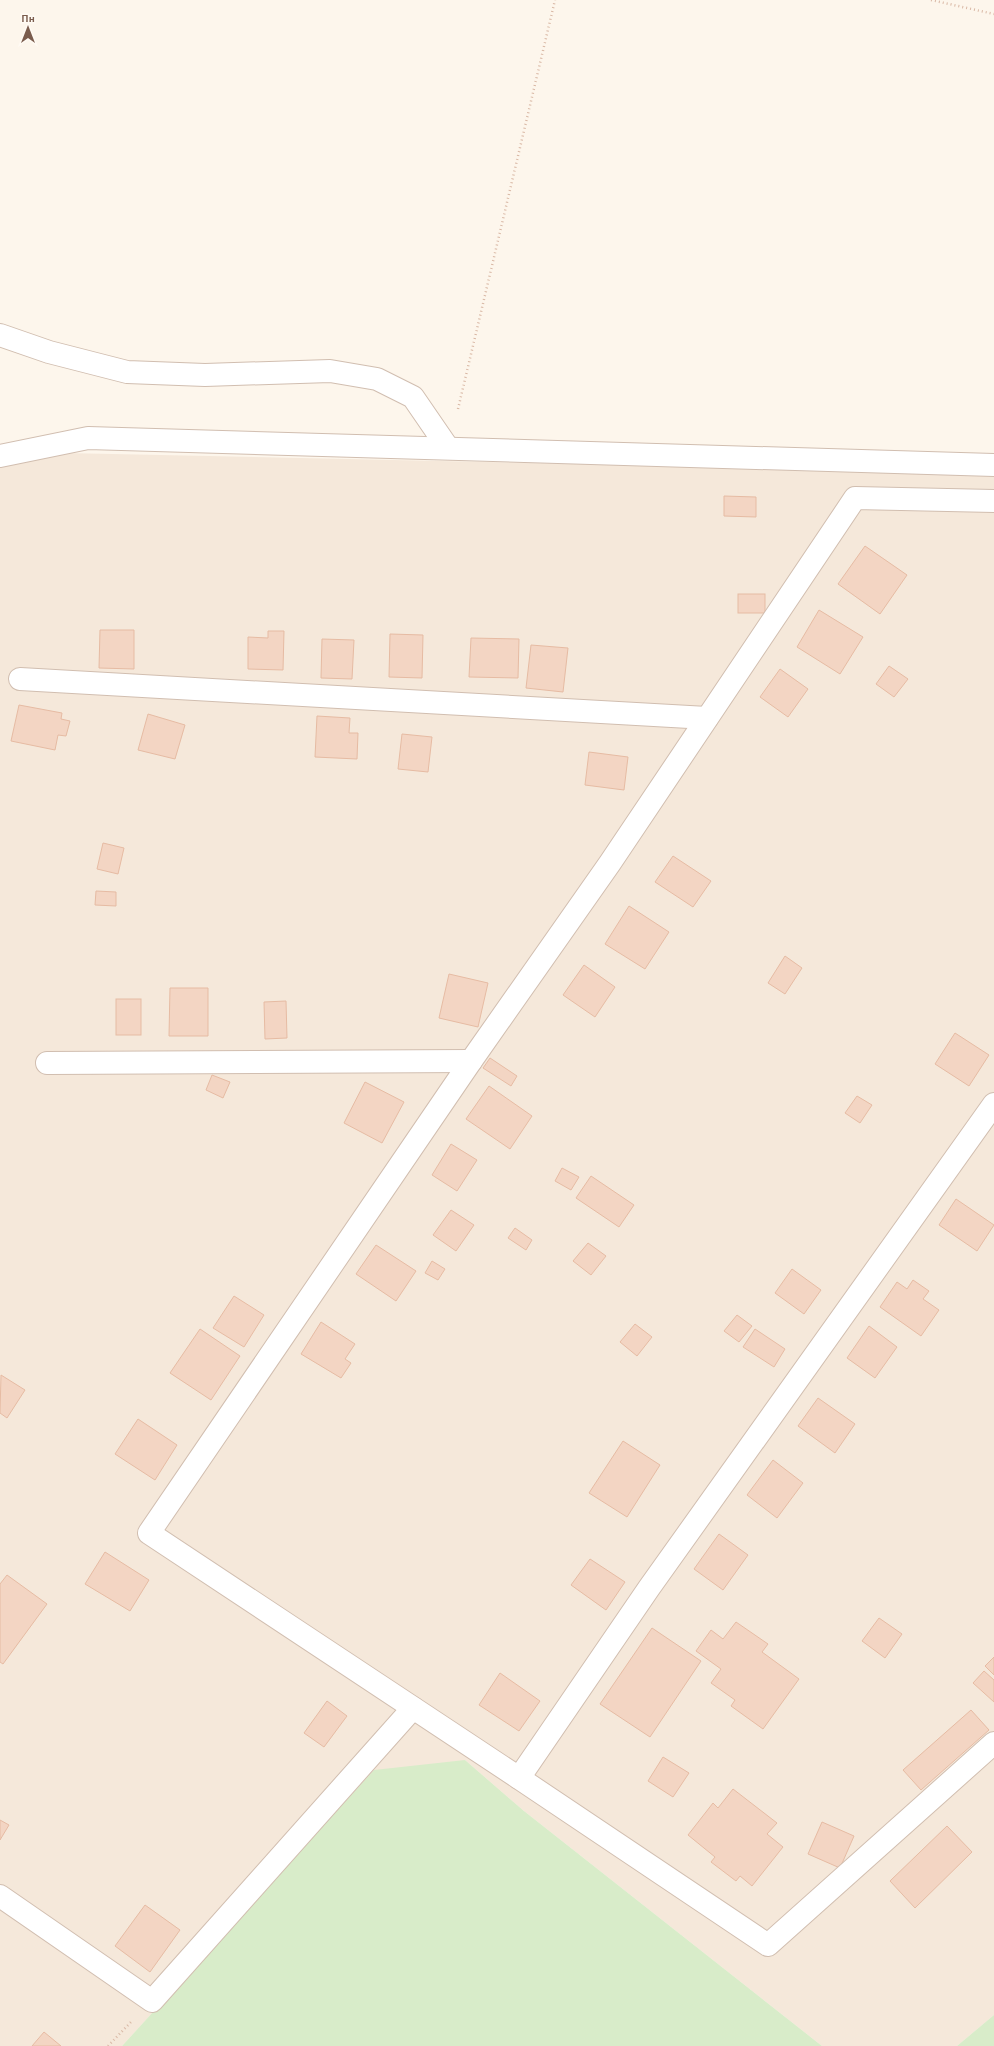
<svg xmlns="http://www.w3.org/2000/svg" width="994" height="2046" font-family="'Alegreya Sans',sans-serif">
<rect width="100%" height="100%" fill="#fdf6ec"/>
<!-- residential -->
<polygon fill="#f5e8da" points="65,453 994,473 994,2015 957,2046 822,2046 524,1811 465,1760 167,1997 122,2046 0,2046 0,467"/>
<!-- green -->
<g fill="#d8ecc9">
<polygon points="465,1760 524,1811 822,2046 122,2046 374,1770"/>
<polygon points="994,2015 994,2046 957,2046"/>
</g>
<!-- building -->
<g fill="#f3d5c3" stroke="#e6bba3">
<polygon points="724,496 756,497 756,517 724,516"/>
<polygon points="865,546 907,575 880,614 838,584"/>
<rect x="738" y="594" width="27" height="19"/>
<polygon points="819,610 863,637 840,674 797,647"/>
<polygon points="100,630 134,630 134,669 99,668"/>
<polygon points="268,631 284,631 283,670 248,669 248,637 268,638"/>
<polygon points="390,634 423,635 422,678 389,677"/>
<polygon points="471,638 519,639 518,678 469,677"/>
<polygon points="322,639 354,640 352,679 321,678"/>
<polygon points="531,645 568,648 563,692 526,688"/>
<polygon points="889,666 908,679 894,697 876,684"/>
<polygon points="780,669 808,689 788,717 760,697"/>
<polygon points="19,705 62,713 61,719 70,721 66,736 58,735 55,750 11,741"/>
<polygon points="148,714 185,725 175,759 138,750"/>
<polygon points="317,716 350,718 349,733 358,733 357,759 315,757"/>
<polygon points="402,734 432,737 428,772 398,769"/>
<polygon points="589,752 628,757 624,790 585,785"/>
<polygon points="103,843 124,848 118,874 97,869"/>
<polygon points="673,856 711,881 693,907 655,882"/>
<polygon points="96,891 116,892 116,906 95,905"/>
<polygon points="629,906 669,932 645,969 605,944"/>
<polygon points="785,956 802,968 785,994 768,983"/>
<polygon points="584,965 615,987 595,1017 563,995"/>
<polygon points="449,974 488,983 478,1027 439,1018"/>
<polygon points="170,988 208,988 208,1036 169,1036"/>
<rect x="116" y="999" width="25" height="36"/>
<polygon points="286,1001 287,1038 265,1039 264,1002"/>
<polygon points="955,1033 989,1055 969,1086 935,1064"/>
<polygon points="490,1058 517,1076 511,1086 483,1068"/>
<polygon points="212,1075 230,1082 223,1098 206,1090"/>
<polygon points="365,1082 404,1102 382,1143 344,1123"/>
<polygon points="489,1086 532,1116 510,1149 466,1119"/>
<polygon points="857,1096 872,1105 860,1123 845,1113"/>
<polygon points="451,1144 477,1160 457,1191 432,1175"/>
<polygon points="562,1168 579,1177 571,1190 555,1181"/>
<polygon points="591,1176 634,1205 619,1227 576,1198"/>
<polygon points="956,1199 994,1225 977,1251 939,1225"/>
<polygon points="451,1210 474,1225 456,1251 433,1235"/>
<polygon points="515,1228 532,1240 526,1250 508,1238"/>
<polygon points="588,1243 606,1256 591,1275 573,1261"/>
<polygon points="376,1245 416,1271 396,1301 356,1274"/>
<polygon points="432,1261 445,1269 438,1280 425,1273"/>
<polygon points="792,1269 821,1290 804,1314 775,1293"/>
<polygon points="913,1280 929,1291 923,1299 939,1310 921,1336 880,1307 897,1282 907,1289"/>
<polygon points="234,1296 264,1315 244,1347 213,1328"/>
<polygon points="737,1315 752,1326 739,1342 724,1331"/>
<polygon points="321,1322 355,1344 345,1359 351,1363 341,1378 301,1354"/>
<polygon points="635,1324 652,1337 637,1356 620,1342"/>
<polygon points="869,1326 897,1347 875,1378 847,1358"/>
<polygon points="200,1329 240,1356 211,1400 170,1373"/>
<polygon points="755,1329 785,1349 774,1367 743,1347"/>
<polygon points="1,1375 25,1390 7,1418 0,1413"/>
<polygon points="818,1398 855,1424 835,1453 798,1426"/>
<polygon points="138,1419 177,1445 155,1480 115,1454"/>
<polygon points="623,1441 660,1465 627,1517 589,1493"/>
<polygon points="773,1460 803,1483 777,1518 747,1495"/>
<polygon points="719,1534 748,1555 723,1590 694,1569"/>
<polygon points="105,1552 149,1580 130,1611 85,1584"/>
<polygon points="590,1559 625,1582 606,1610 571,1585"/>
<polygon points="7,1575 47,1604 3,1664 0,1662 0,1584"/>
<polygon points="879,1618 902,1634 885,1658 862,1641"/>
<polygon points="736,1622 768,1644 762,1652 799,1679 763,1729 731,1706 735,1700 711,1683 721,1669 696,1651 711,1630 723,1639"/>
<polygon points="652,1628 701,1661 650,1737 600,1704"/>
<polygon points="994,1657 994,1675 985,1666"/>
<polygon points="984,1671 994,1680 994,1702 973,1683"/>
<polygon points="500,1673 540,1701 519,1731 479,1705"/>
<polygon points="327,1701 347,1716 324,1747 304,1733"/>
<polygon points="971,1710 989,1730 921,1790 903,1770"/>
<polygon points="663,1757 689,1773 673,1797 648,1781"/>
<polygon points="733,1789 777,1823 767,1834 783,1847 752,1886 740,1876 736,1881 711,1862 715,1857 688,1835 713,1803 718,1808"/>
<polygon points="0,1820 9,1825 0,1840"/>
<polygon points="822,1822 854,1836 840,1868 808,1854"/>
<polygon points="947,1826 972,1852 915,1908 890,1881"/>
<polygon points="145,1905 180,1930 150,1972 115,1946"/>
<polygon points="44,2032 61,2046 32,2046"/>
</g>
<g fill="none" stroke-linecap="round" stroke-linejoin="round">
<!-- minor casing -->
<g stroke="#d1beb0" stroke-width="24">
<g id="minor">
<polyline points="0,335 49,352 127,372 205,375 330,371 377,379 413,397 448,448"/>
<polyline points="0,456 88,438 994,465"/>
<polyline points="994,501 855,498 610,863 471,1061 149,1533 519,1778 768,1945 994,1743"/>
<polyline points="20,679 707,718"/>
<polyline points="47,1063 471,1061"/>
<polyline points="519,1778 649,1588 994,1104"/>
<polyline points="0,1896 152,2001 413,1708"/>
</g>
</g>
<!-- path -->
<g stroke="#d9b8a5" stroke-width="2.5" stroke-dasharray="1 3" stroke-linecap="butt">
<polyline points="931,0 994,14"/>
<polyline points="458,409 555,0"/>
<polyline points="108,2046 131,2022"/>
</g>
<!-- minor -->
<use href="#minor" stroke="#fff" stroke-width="22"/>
</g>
<!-- north arrow -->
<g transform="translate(28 28)" stroke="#fffaf3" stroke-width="3" paint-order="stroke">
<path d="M0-3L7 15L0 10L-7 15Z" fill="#7a5c4d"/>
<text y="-6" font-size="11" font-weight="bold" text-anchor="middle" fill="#7a5c4d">Пн</text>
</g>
</svg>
